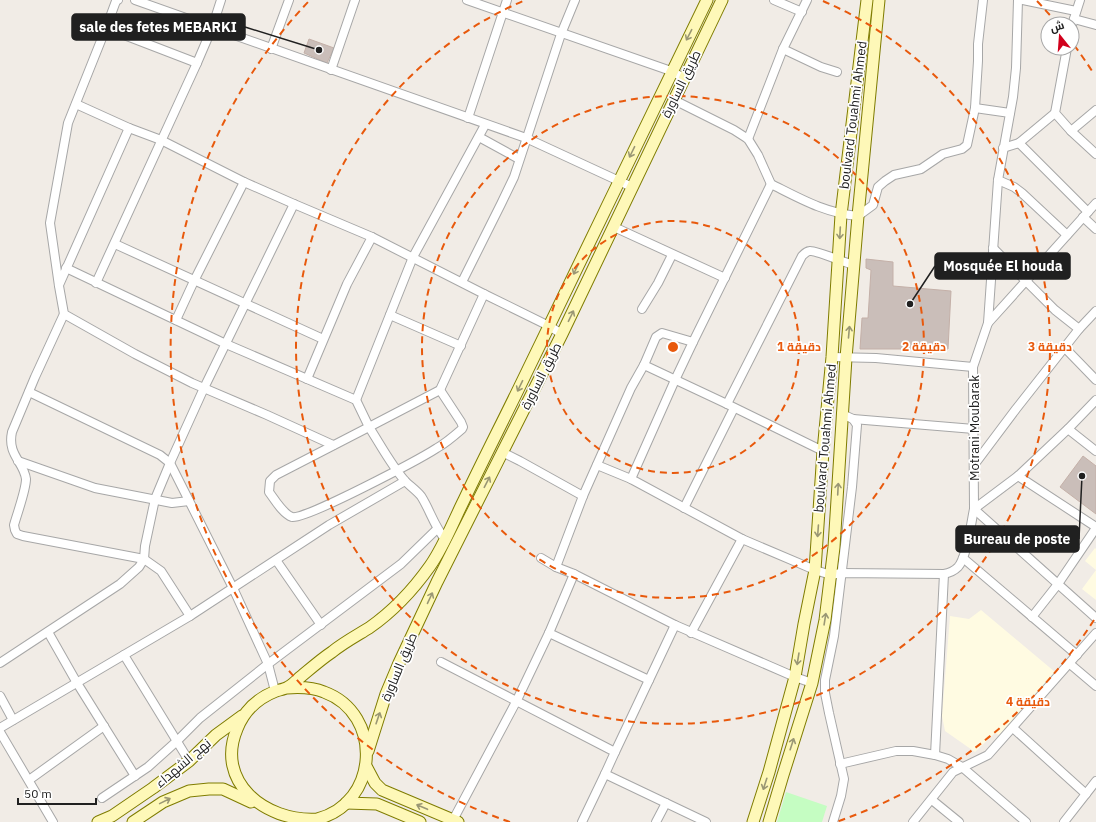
<svg xmlns="http://www.w3.org/2000/svg" width="1096" height="822" font-family="'IBM Plex Sans',Cairo,sans-serif">
<rect width="100%" height="100%" fill="#f1ece6"/>
<!-- education -->
<g fill="#fffbe2">
<polygon points="1095,548 1096,549 1096,600 1082,589 1096,570 1085,561"/>
<polygon points="981,610 1055,672 1001,736 995,733 975,752 945,731 942,716 950,616 969,619"/>
</g>
<!-- park -->
<polygon fill="#c5fdc2" points="786,792 827,806 822,822 777,822"/>
<!-- building -->
<g fill="#cabeb9" stroke="#c4b0a8">
<polygon points="309,39 334,48 327,63 304,53"/>
<polygon points="866,259 893,262 893,286 951,291 948,349 860,349 862,318 868,318 871,270 866,268"/>
<polygon points="1083,456 1096,466 1096,514 1060,487"/>
</g>
<g fill="none" stroke-linecap="round" stroke-linejoin="round">
<!-- minor casing -->
<g stroke="#a7a7a7" stroke-width="10">
<g id="minor">
<polyline points="118,0 116,1 106,28 68,123 50,223 59,286 64,314 135,354 192,383 267,415 333,445"/>
<polyline points="135,0 526,138 632,187"/>
<path d="M467,0C535,24 603,48 671,71L684,78"/>
<polyline points="774,0 802,12"/>
<polyline points="1023,0 1076,11"/>
<polyline points="1074,19 1096,25"/>
<polyline points="1072,25 1080,0"/>
<polyline points="106,28 197,63"/>
<polyline points="1067,48 1055,113 1071,131 1096,154"/>
<polyline points="271,49 289,0"/>
<polyline points="783,49 821,67 837,72"/>
<polyline points="331,70 355,0"/>
<path d="M674,100L734,130L748,139L758,155L771,184C801,199 825,213 858,216L873,205L878,187L885,181L894,175L921,169L943,154L962,149L967,145L975,108L978,61V44L983,0"/>
<polyline points="76,104 129,128 161,140 244,182 294,204 372,237 484,294 549,326 562,334"/>
<polyline points="975,108 1010,113"/>
<polyline points="468,118 507,0"/>
<polyline points="1071,131 1096,110"/>
<polyline points="479,137 519,159"/>
<polyline points="748,139 783,49 807,0"/>
<polyline points="1019,143 1088,212"/>
<polyline points="1003,148 1019,143 1055,113"/>
<polyline points="998,180 1014,187 1022,193 1067,235"/>
<polyline points="1096,203 988,323 973,367 974,509 1096,618"/>
<polyline points="1083,217 1096,229"/>
<polyline points="614,227 725,278"/>
<polyline points="115,244 323,339"/>
<polyline points="66,268 226,344 356,400 369,427 440,390 484,294"/>
<polyline points="462,282 501,204 514,177 561,34 575,0"/>
<polyline points="96,283 197,63 212,28 221,0"/>
<polyline points="59,285 129,128"/>
<polyline points="642,309 658,283 672,255"/>
<path d="M64,314L35,377L12,432C7,455 24,462 26,479C26,490 17,514 14,525L15,530L17,534L23,536L144,559L161,571L190,616"/>
<polyline points="390,315 461,346"/>
<polyline points="176,320 194,281 244,182"/>
<polyline points="988,323 998,180 1013,97 1016,68 1018,0"/>
<polyline points="1079,329 1096,311"/>
<polyline points="1064,347 1096,380"/>
<polyline points="832,357 876,358 973,367"/>
<polyline points="644,365 727,404 823,451"/>
<polyline points="307,379 347,284 372,237"/>
<path d="M440,390L461,422L463,427L462,429C454,436 446,443 437,448C420,459 305,520 292,517C283,514 275,500 269,492L270,481L276,475L369,427C380,444 391,465 405,481C410,486 416,490 421,496C430,510 434,526 445,539"/>
<polyline points="29,392 160,455 170,463 233,588 268,664 275,691"/>
<polyline points="356,400 413,257 485,125"/>
<path d="M727,404L802,256C805,253 807,251 810,251C815,250 846,263 854,265"/>
<polyline points="853,419 974,429"/>
<polyline points="1068,429 1096,400"/>
<polyline points="502,452 520,461 583,496"/>
<polyline points="18,461 95,488 172,503 189,501"/>
<path d="M597,465L631,479L742,539L815,570L831,575L841,573L944,574C949,573 954,571 958,567C967,557 971,523 974,509L1018,476L1096,527"/>
<polyline points="974,465 1016,409 1079,329 1055,310 993,248"/>
<polyline points="1018,476 1068,429 1096,451"/>
<polyline points="631,479 675,380 693,342"/>
<polyline points="684,508 734,408"/>
<polyline points="541,558 556,567 574,574 675,625 795,677 812,683"/>
<polyline points="963,558 1077,655"/>
<polyline points="276,560 321,625"/>
<polyline points="556,567 583,496 631,388 644,365 656,337 662,333 693,342 771,184"/>
<polyline points="1032,617 1058,584 1096,528"/>
<polyline points="48,632 77,683 135,776"/>
<polyline points="549,633 649,680"/>
<polyline points="691,633 742,539"/>
<polyline points="124,655 189,761"/>
<polyline points="441,662 615,752 605,774"/>
<polyline points="0,663 120,584 139,567 144,559 145,546 155,499 170,463 204,388 294,204"/>
<polyline points="1070,664 1096,686"/>
<polyline points="0,696 13,720"/>
<polyline points="0,728 190,616 329,525 405,481"/>
<polyline points="1013,728 1086,794"/>
<polyline points="0,732 53,822"/>
<polyline points="615,752 675,625"/>
<polyline points="935,755 944,574"/>
<polyline points="840,764 896,751 913,751 935,755 948,759 962,767 1026,822"/>
<polyline points="29,780 104,726"/>
<polyline points="102,798 148,767 177,741 200,718 268,664 401,564 437,529"/>
<polyline points="932,800 959,822"/>
<polyline points="452,822 517,700 549,633 574,574"/>
<polyline points="582,822 605,774 706,822"/>
<polyline points="656,822 666,803"/>
<polyline points="833,822 841,796 844,779 829,713 825,693 825,680 834,636 852,487 857,425 853,419 842,414"/>
<polyline points="913,822 953,772 988,755 1096,633"/>
<polyline points="1064,822 1096,781"/>
</g>
</g>
<!-- secondary casing -->
<g stroke="#7f7c00" stroke-width="13">
<g id="secondary">
<path d="M287,688C300,687 312,687 324,692C384,714 379,804 317,819C264,822 215,781 237,729C244,711 258,698 276,691C279,690 285,689 288,687C292,685 295,682 298,679C309,670 320,660 332,652C343,643 356,636 369,628C392,612 413,590 430,566C444,546 453,522 464,500C482,462 501,425 519,388C582,259 644,129 707,0"/>
<polyline points="368,751 386,694 399,663 437,582 562,334 722,0"/>
<polyline points="366,766 375,783 382,790 458,822"/>
<polyline points="346,803 377,804 420,822"/>
<polyline points="98,822 112,816 153,788 189,761 216,735 242,716"/>
<polyline points="133,822 163,802 189,791 209,789 223,789 251,802"/>
<polyline points="753,822 769,772 795,677 804,624 815,570 823,451 832,357 841,215 867,0"/>
<polyline points="769,822 783,775 812,683 825,620 834,547 846,358 858,216 879,0"/>
</g>
</g>
<!-- minor -->
<use href="#minor" stroke="#fff" stroke-width="8"/>
<!-- secondary -->
<use href="#secondary" stroke="#fef8b8" stroke-width="11"/>
</g>
<!-- one-way arrows -->
<defs><path id="oneway-shaft" d="M-6 0H5M1.5-3L5.5 0L1.5 3" fill="none" stroke-width="1.6" stroke-linecap="round" stroke-linejoin="round"/></defs>
<g stroke="#9a9774">
<use href="#oneway-shaft" transform="translate(689 35) rotate(117)"/>
<use href="#oneway-shaft" transform="translate(632 152) rotate(116)"/>
<use href="#oneway-shaft" transform="translate(840 233) rotate(93)"/>
<use href="#oneway-shaft" transform="translate(576 269) rotate(115)"/>
<use href="#oneway-shaft" transform="translate(571 316) rotate(-64)"/>
<use href="#oneway-shaft" transform="translate(849 332) rotate(-85)"/>
<use href="#oneway-shaft" transform="translate(520 386) rotate(116)"/>
<use href="#oneway-shaft" transform="translate(487 482) rotate(-63)"/>
<use href="#oneway-shaft" transform="translate(838 489) rotate(-87)"/>
<use href="#oneway-shaft" transform="translate(818 531) rotate(94)"/>
<use href="#oneway-shaft" transform="translate(430 598) rotate(-65)"/>
<use href="#oneway-shaft" transform="translate(825 619) rotate(-81)"/>
<use href="#oneway-shaft" transform="translate(798 659) rotate(99)"/>
<use href="#oneway-shaft" transform="translate(378 718) rotate(-71)"/>
<use href="#oneway-shaft" transform="translate(792 744) rotate(-72)"/>
<use href="#oneway-shaft" transform="translate(765 784) rotate(108)"/>
<use href="#oneway-shaft" transform="translate(165 801) rotate(-26)"/>
<use href="#oneway-shaft" transform="translate(422 807) rotate(-157)"/>
</g>
<!-- distance rings -->
<g fill="none" stroke="#e8590c" stroke-width="2" stroke-dasharray="7 5">
<circle cx="673" cy="347" r="126"/>
<circle cx="673" cy="347" r="251"/>
<path d="M823 1A377 377 0 1 1 523 1"/>
<path d="M1094 620A502 502 0 0 1 836 822M510 822A502 502 0 0 1 309 1M1037 1A502 502 0 0 1 1055 21M1074 45A502 502 0 0 1 1094 74"/>
</g>
<g text-anchor="middle" dominant-baseline="central" stroke-width="3.5" stroke-linejoin="round" paint-order="stroke">
<!-- street labels -->
<g font-size="13" fill="#202020" stroke="#fff">
<text transform="translate(681 84) rotate(-64)">طريق الساورة</text>
<text transform="translate(853 115) rotate(-83)">boulvard Touahmi Ahmed</text>
<text transform="translate(541 376) rotate(-63)">طريق الساورة</text>
<text transform="translate(974 428) rotate(-90)">Motrani Moubarak</text>
<text transform="translate(825 438) rotate(-85)">boulvard Touahmi Ahmed</text>
<text transform="translate(399 667) rotate(-67)">طريق الساورة</text>
<text transform="translate(183 763) rotate(-40)">نهج الشهداء</text>
</g>
</g>
<circle cx="673" cy="347" r="6" fill="#e8590c" stroke="#fff" stroke-width="2"/>
<g font-size="12" text-anchor="middle" font-weight="bold" fill="#e8590c" stroke="#fff" stroke-width="3.5" stroke-linejoin="round" paint-order="stroke">
<text x="799" y="351">1 دقيقة</text>
<text x="924" y="351">2 دقيقة</text>
<text x="1050" y="351">3 دقيقة</text>
<text x="1028" y="706">4 دقيقة</text>
</g>
<!-- callouts -->
<path fill="none" stroke="#202020" stroke-width="1.5" d="M319 50L245 27M910 304L935 266M1082 476L1079 539"/>
<g fill="#202020" stroke="#fff" stroke-width="1.5">
<circle cx="319" cy="50" r="4"/>
<circle cx="910" cy="304" r="4"/>
<circle cx="1082" cy="476" r="4"/>
</g>
<g fill="#202020" stroke="#202020" stroke-width="1.5">
<rect x="72" y="14" width="173" height="26" rx="4"/>
<rect x="935" y="253" width="135" height="26" rx="4"/>
<rect x="956" y="526" width="123" height="26" rx="4"/>
</g>
<g font-size="14" text-anchor="middle" font-weight="bold" fill="#fff">
<text x="158" y="32">sale des fetes MEBARKI</text>
<text x="1003" y="271">Mosquée El houda</text>
<text x="1017" y="544">Bureau de poste</text>
</g>
<!-- north arrow -->
<g transform="translate(1060 36) rotate(343)"><circle r="19" fill="#ffffff" stroke="#a6a6a6"/>
<path d="M0-3L7 15L0 10L-7 15Z" fill="#d1001c"/>
<text y="-6" font-size="11" font-weight="bold" text-anchor="middle" fill="#202020">ش</text>
</g>
<!-- scale -->
<path d="M18 798v6h78v-6" fill="none" stroke="#202020" stroke-width="2"/>
<text x="24" y="798" font-size="12" fill="#202020" stroke="#ffffff" stroke-width="3" paint-order="stroke">50 m</text>
</svg>
